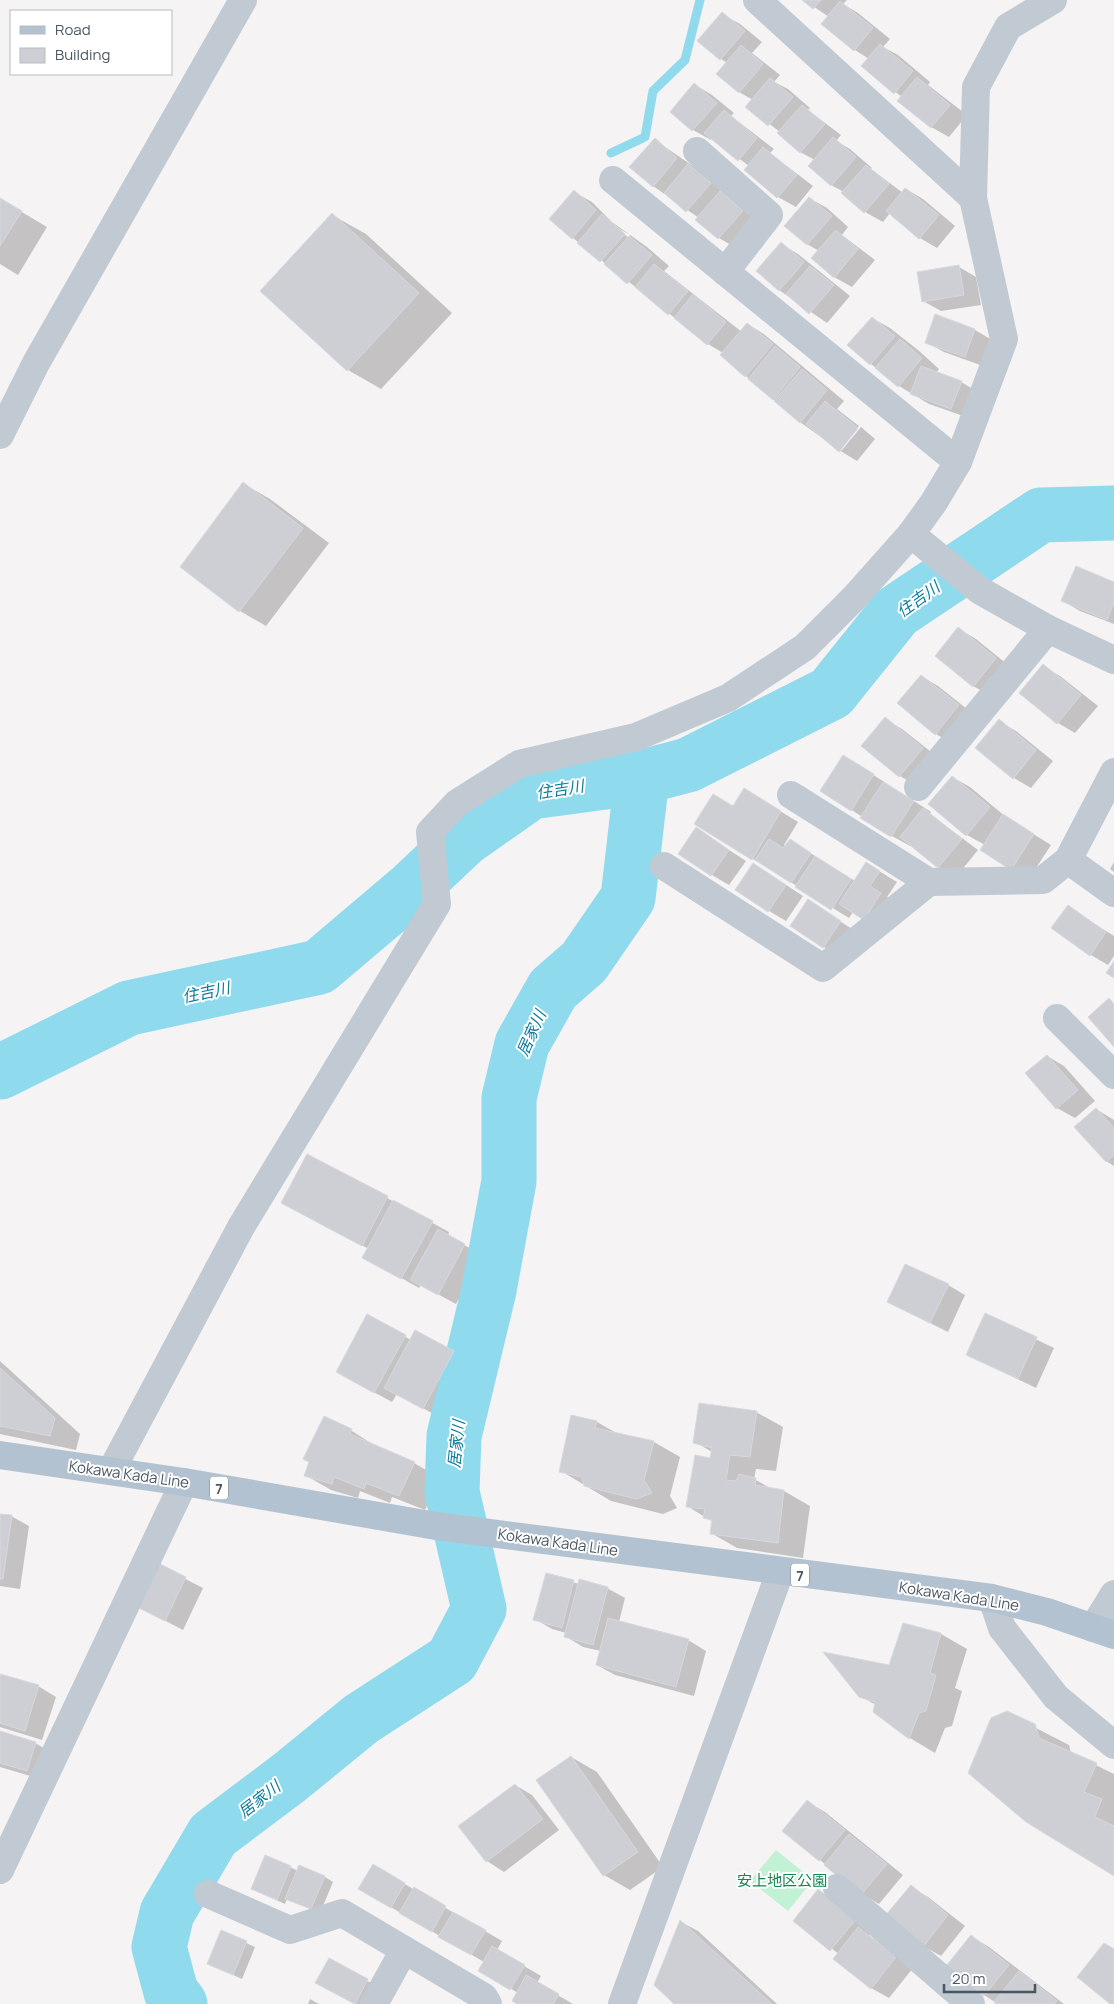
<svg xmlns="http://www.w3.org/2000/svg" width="1114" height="2004" font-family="Manrope,'Noto Sans JP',sans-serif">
<rect width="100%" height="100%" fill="#f5f3f3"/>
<!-- green -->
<polygon fill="#c3f1d5" points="776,1850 813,1880 788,1911 750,1881"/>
<!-- shadow -->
<g fill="#0003" fill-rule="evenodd">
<polygon points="804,0 847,0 843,4 858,13 890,39 883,47 898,55 930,82 928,85 967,115 949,137 931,127 902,97 862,66 869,59 855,50 822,24 829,17"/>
<polygon points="722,14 740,24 762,42 752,53 780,75 774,82 788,89 810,108 808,110 841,135 836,141 850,149 872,168 871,169 903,193 906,189 923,199 955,226 937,248 920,238 890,213 883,222 865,212 844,192 831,185 815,160 800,152 780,132 747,107 753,100 739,92 727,63 721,59"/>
<polygon points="694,84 712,95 734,113 731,116 774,149 770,153 813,186 796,207 778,197 746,170 749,166 712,138 711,140 693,130 671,112"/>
<polygon points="655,140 706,175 728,194 726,196 759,222 736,248 719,238 699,218 653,186"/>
<path d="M574,192L592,202L612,222L647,247L669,266L664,271L742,332L748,324L765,335L844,401L837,409L859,426L839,450L800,422L746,376L723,353L708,344L573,238ZM620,229L630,235V238L619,232Z"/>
<polygon points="809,198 827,208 848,227 842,235 875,260 852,287 834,277 819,251 807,244"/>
<polygon points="0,199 47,227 18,275 0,264"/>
<polygon points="332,215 366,234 452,313 381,389 348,370"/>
<polygon points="781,244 798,254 850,296 827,323 779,290"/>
<polygon points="959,267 976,277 981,305 941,311 923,301"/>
<polygon points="936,316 975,330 992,340 983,366 944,352 926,342"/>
<polygon points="872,318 890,328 918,350 939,369 936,373 961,382 978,392 969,418 929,404 899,386 871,364"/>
<polygon points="861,427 875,439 857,461 839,450 842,450"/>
<polygon points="244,484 270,499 329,543 266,626 240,611 181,567"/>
<polygon points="1114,583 1114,624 1080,611 1063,601"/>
<polygon points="959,629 976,639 1013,669 991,696 973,686"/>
<polygon points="1043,666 1060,676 1098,706 1075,733 1058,723"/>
<polygon points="921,676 938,686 976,716 953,744 936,734"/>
<polygon points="885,719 902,729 940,759 917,786 900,776"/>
<polygon points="999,721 1016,731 1053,761 1031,788 1014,778"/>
<polygon points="861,767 931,812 930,814 978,850 956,877 938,867 911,845 910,846 892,836 822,791"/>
<polygon points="952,777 970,787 1006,817 1051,845 1029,879 982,850 985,845 967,835"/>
<polygon points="762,800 798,822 784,845 786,847 807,851 855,881 866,863 897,882 887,897 898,904 882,929 853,912 849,918 753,859 734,807"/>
<polygon points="697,829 746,861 729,885 712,875"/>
<polygon points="1114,862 1114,872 1110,869"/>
<polygon points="771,875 803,896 786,921 769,911"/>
<polygon points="808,901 857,932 841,957 824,947"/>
<polygon points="1068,907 1114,936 1114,956 1108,965 1091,955"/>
<polygon points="1047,1056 1064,1066 1095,1101 1075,1118 1057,1108"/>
<polygon points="1096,1109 1114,1120 1114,1166 1106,1161"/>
<polygon points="387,1198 449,1232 448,1236 482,1255 456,1304 421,1285 419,1288 380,1266 369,1249 309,1217"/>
<polygon points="948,1285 965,1295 948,1332 888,1302"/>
<polygon points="985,1315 1054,1348 1036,1388 967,1354"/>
<polygon points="367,1316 411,1340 416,1332 471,1363 441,1418 397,1394 392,1402 355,1382"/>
<polygon points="0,1361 80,1434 76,1450 0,1434"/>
<polygon points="756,1412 783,1427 776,1471 756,1469 754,1479 774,1490 784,1491 810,1506 803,1558 737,1548 711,1533 713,1522 687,1506 711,1459 712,1452 695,1442"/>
<polygon points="572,1417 597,1422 620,1435 654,1442 680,1457 670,1496 677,1508 663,1514 611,1501 561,1471"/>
<polygon points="325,1418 352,1431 377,1447 414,1463 440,1478 425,1510 392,1497 390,1503 360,1491 358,1498 331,1490 305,1475"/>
<polygon points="0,1515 11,1516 29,1526 20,1589 0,1586"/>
<polygon points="160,1566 203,1588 183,1630 141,1608"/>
<polygon points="547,1574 579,1584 607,1588 625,1598 619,1622 688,1640 706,1651 694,1696 615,1675 597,1665 601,1651 583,1647 565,1636 566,1633 552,1629 535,1619"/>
<polygon points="941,1634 967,1649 955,1688 962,1691 952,1726 945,1728 935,1753 910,1738 874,1711 876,1705 860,1696 890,1666"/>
<polygon points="0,1675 38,1686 56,1697 42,1740 0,1727"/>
<polygon points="1007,1713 1069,1745 1071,1753 1114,1774 1114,1875"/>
<polygon points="0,1732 35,1743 53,1753 44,1780 0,1767"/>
<polygon points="571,1757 597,1772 663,1867 630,1890 604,1875"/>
<polygon points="515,1785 532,1795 559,1830 504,1872 487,1861"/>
<polygon points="808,1802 825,1812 903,1875 879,1904 862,1894 784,1831"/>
<polygon points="374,1866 502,1941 497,1950 541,1976 537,1983 573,2004 519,2004 518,1993 479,1970 484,1962 360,1889"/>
<polygon points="290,1867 298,1871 325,1877 333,1882 320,1913 287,1899 285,1904 252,1889"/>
<polygon points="911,1887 928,1897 965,1926 941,1956 923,1946"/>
<polygon points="819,1891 836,1901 873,1930 869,1935 913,1968 889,1998 871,1988 839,1954 795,1921"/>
<polygon points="681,1922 698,1931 777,2004 676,2004"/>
<polygon points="222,1932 255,1947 242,1979 209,1964"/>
<polygon points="971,1936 989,1947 1064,2004 998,2004 984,1995"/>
<polygon points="330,1960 385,1991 378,2004 354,2004 317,1983"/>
<polygon points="310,1999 319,2004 308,2004"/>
</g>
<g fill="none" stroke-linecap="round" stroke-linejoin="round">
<!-- stream -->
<polyline stroke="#90daee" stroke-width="9" points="611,153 645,137 653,91 685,60 700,0"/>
<!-- river -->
<g stroke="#90daee" stroke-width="55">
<polyline points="0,1072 129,1008 319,967 411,889 464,839 531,792 642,777 688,765 831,693 896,612 1041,515 1114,513"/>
<polyline points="180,2004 171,1992 159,1947 167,1913 213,1835 290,1777 361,1719 452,1660 479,1609 452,1492 454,1436 489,1290 509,1181 509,1098 522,1044 553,989 584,962 628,898 642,777"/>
</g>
</g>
<!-- building -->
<g fill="#cdcfd5" stroke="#d7d9de">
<polygon points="802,0 821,0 813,9"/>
<polygon points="840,1 873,28 854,51 821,24"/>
<polygon points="722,12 745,31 720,60 697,41"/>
<polygon points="880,44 913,71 894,94 861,66"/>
<polygon points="741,45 763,64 739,93 716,74"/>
<polygon points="917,77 950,105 931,128 897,101"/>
<polygon points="770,78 793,97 768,126 745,107"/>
<polygon points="694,83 717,103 692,131 670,112"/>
<polygon points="802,105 825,124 800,153 777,133"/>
<polygon points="724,110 757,138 738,161 704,133"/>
<polygon points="833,137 856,157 831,186 808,166"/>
<polygon points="655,138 677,158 653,187 629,167"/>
<polygon points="763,147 797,175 777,198 744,170"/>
<polygon points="688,164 711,183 686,212 664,193"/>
<polygon points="866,165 889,184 864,213 841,193"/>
<polygon points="905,188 939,215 919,239 886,211"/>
<polygon points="574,190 596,210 572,239 549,219"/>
<polygon points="720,191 743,211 718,239 695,220"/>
<polygon points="809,197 832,216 807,245 784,226"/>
<polygon points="0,198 22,211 0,246"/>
<polygon points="332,213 419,293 347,371 260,291"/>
<polygon points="602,214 625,234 600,262 577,243"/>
<polygon points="836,230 858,249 834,278 811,258"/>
<polygon points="629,236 652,255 627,284 604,264"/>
<polygon points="781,242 804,262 779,291 756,271"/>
<polygon points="654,264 688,291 668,315 635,287"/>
<polygon points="959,265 964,295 922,302 917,272"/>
<polygon points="810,266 834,285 809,314 786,294"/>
<polygon points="693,294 726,322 707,345 674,318"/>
<polygon points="935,314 975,329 965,357 925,343"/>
<polygon points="872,317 895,336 870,365 847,345"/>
<polygon points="747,323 773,344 745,377 720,355"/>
<polygon points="900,339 922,358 898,387 875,368"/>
<polygon points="775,346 800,367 773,400 748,379"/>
<polygon points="921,366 962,381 951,409 910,394"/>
<polygon points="802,369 827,390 800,423 774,401"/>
<polygon points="825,401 858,428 839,452 806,424"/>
<polygon points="243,482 303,528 239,612 180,567"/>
<polygon points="1076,566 1114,582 1114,602 1107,620 1061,601"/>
<polygon points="958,627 996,658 973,687 935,656"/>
<polygon points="1043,664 1081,695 1057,724 1019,693"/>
<polygon points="921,675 959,705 935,735 897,703"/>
<polygon points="885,717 923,748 899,777 861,746"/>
<polygon points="999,719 1036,750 1013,779 975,748"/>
<polygon points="843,755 874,774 851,811 820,791"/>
<polygon points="952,776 990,807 966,836 928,804"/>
<polygon points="883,782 914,801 891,837 860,818"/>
<polygon points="744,788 781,811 752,860 694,824 713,794 733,806"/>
<polygon points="923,808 962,839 938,868 900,837"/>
<polygon points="1003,814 1034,834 1011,870 980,850"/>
<polygon points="696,827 729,850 711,876 678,854"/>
<polygon points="769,839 783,848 790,839 811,853 791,883 755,860"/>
<polygon points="815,856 851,879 831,910 795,887"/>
<polygon points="866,862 880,871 870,886 881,893 864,920 839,904"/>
<polygon points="753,863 786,885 768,912 735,890"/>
<polygon points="808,899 841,921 823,948 790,926"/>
<polygon points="1068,905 1106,932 1090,956 1051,928"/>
<polygon points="1114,961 1114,978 1106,973"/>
<polygon points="1109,998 1114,1004 1114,1047 1088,1017"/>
<polygon points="1047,1055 1078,1090 1056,1109 1025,1073"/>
<polygon points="1096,1108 1114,1128 1114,1155 1106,1162 1074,1127"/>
<polygon points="307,1154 388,1196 362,1246 281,1203"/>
<polygon points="393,1200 433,1221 401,1279 362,1258"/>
<polygon points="438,1229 465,1244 438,1295 410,1280"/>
<polygon points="905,1264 949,1284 930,1323 887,1302"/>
<polygon points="985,1313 1037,1337 1018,1379 966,1355"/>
<polygon points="367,1314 406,1335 374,1393 336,1372"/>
<polygon points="415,1330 454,1351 423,1409 384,1388"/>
<polygon points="0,1368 55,1418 50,1436 0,1426"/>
<polygon points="699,1403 757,1411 750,1457 730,1455 726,1480 736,1481 739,1474 756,1478 755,1485 784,1490 778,1543 710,1534 712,1520 703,1518 705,1509 686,1507 695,1455 710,1458 712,1448 693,1443"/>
<polygon points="571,1415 597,1421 595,1428 654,1441 644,1480 652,1493 636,1499 584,1486 582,1477 559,1472"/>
<polygon points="324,1416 352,1429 350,1434 415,1462 399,1496 366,1483 364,1489 334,1477 332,1484 304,1476 309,1462 303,1459"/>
<polygon points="0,1514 12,1515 3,1579 0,1579"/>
<polygon points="160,1564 186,1577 165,1621 139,1608"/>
<polygon points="546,1573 574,1580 562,1628 533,1620"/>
<polygon points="579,1579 608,1587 593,1645 564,1637"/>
<polygon points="608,1618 689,1639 676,1687 596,1665"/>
<polygon points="903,1623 941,1633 930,1673 936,1675 926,1711 919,1713 909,1739 873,1712 875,1702 859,1697 823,1652 889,1665"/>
<polygon points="0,1674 39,1685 25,1731 0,1723"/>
<polygon points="1007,1711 1035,1724 1039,1738 1097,1763 1084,1792 1102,1799 1095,1817 1114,1826 1114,1876 1026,1822 968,1773 991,1718"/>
<polygon points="0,1731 36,1742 27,1771 0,1763"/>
<polygon points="571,1756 638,1852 603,1876 536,1780"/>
<polygon points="515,1784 543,1819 486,1862 458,1826"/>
<polygon points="807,1800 845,1830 819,1861 782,1831"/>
<polygon points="849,1834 887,1864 861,1895 824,1865"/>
<polygon points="265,1855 291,1866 277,1900 251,1889"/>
<polygon points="373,1864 405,1883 391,1908 358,1889"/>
<polygon points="299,1865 325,1876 311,1909 285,1899"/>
<polygon points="911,1885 948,1915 923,1947 885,1916"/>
<polygon points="414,1887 446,1906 432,1932 399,1913"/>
<polygon points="818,1889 856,1919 830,1951 793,1921"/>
<polygon points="453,1912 486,1930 471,1955 438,1937"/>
<polygon points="680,1920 772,2004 674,2004 654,1985"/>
<polygon points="858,1927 896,1957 871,1989 833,1959"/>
<polygon points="221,1930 247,1941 233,1975 207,1964"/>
<polygon points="971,1935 1009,1965 984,1996 946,1966"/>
<polygon points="1104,1943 1114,1949 1114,2004 1110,2004 1077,1977"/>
<polygon points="492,1946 525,1965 510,1990 478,1971"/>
<polygon points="329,1958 368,1979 355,2004 315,1983"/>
<polygon points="1019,1971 1057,2001 1054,2004 996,2004 994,2002"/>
<polygon points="526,1975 559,1994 553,2004 517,2004 512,2001"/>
</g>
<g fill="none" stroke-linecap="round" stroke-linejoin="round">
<!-- minor -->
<g stroke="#c1cad2" stroke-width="28">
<polyline points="757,0 973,198"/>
<polyline points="697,151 769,215 725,272"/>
<polyline points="613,180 958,462"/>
<polyline points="0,435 36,363 243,0"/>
<polyline points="911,534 979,590 1048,629 1114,660"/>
<polyline points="918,787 1048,629"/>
<polyline points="791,795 929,882 1043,880 1068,860 1114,772"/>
<polyline points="1068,860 1114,893"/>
<polyline points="664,866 823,968 929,882"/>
<polyline points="1057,1018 1114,1075"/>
<polyline points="111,1471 241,1227 437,904 430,832 457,803 519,764 636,737 728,698 805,647 854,598 911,534 934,502 958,462 1004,339 973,198 976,87 1008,27 1053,0"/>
<polyline points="992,1598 1002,1628 1056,1697 1114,1745"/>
<polyline points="0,1870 184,1482"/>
<polyline points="837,1888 971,2004"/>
<polyline points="208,1894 290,1930 342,1913 484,1997 488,2004"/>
<polyline points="374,2004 404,1950"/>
</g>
<!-- tertiary -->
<g stroke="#c1cad2" stroke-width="28">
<polyline points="1093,1628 1114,1594"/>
<polyline points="622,2004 780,1572"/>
</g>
<!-- primary -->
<polyline stroke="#b3c2d1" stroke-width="28" points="0,1455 184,1482 436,1526 992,1598 1047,1612 1114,1635"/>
</g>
<g text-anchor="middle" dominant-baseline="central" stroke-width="4" stroke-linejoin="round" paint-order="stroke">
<!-- shield labels -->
<g fill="#fff" stroke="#808990" stroke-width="1">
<rect x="210" y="1476.5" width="18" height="23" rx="4"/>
<rect x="791" y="1563.5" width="18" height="23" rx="4"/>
</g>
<g font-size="14" font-weight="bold" fill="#4a5661">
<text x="219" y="1488">7</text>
<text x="800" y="1575">7</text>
</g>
<!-- street labels -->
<g font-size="15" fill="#4a5661" stroke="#fff">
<text transform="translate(129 1474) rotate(8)">Kokawa Kada Line</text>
<text transform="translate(558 1542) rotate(8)">Kokawa Kada Line</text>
<text transform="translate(959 1596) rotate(9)">Kokawa Kada Line</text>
</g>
<!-- park labels -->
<g font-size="15" fill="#17864f" stroke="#fff">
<text x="782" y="1880">安上地区公園</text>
</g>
<!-- water labels -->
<g font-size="16" font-style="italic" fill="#0c7c9b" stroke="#fff">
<text transform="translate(918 599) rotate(-36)">住吉川</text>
<text transform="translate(560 789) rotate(-9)">住吉川</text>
<text transform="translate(206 992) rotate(-12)">住吉川</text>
<text transform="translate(531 1033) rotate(-66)">居家川</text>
<text transform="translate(456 1444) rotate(-84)">居家川</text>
<text transform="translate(259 1799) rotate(-38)">居家川</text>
</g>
</g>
<!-- legend -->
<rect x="10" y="10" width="162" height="65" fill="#ffffff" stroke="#b7bbc0"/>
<rect x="20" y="26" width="25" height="8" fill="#b3c2d1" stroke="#b7bbc0"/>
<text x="55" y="35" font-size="15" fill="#4a5661">Road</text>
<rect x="20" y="48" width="25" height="15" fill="#cdcfd5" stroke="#b7bbc0"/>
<text x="55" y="60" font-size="15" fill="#4a5661">Building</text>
<!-- scale -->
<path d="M944 1984v8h91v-8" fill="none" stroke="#4a5661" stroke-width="2.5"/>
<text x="952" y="1984" font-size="15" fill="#4a5661" stroke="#ffffff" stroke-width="4" paint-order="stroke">20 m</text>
</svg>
